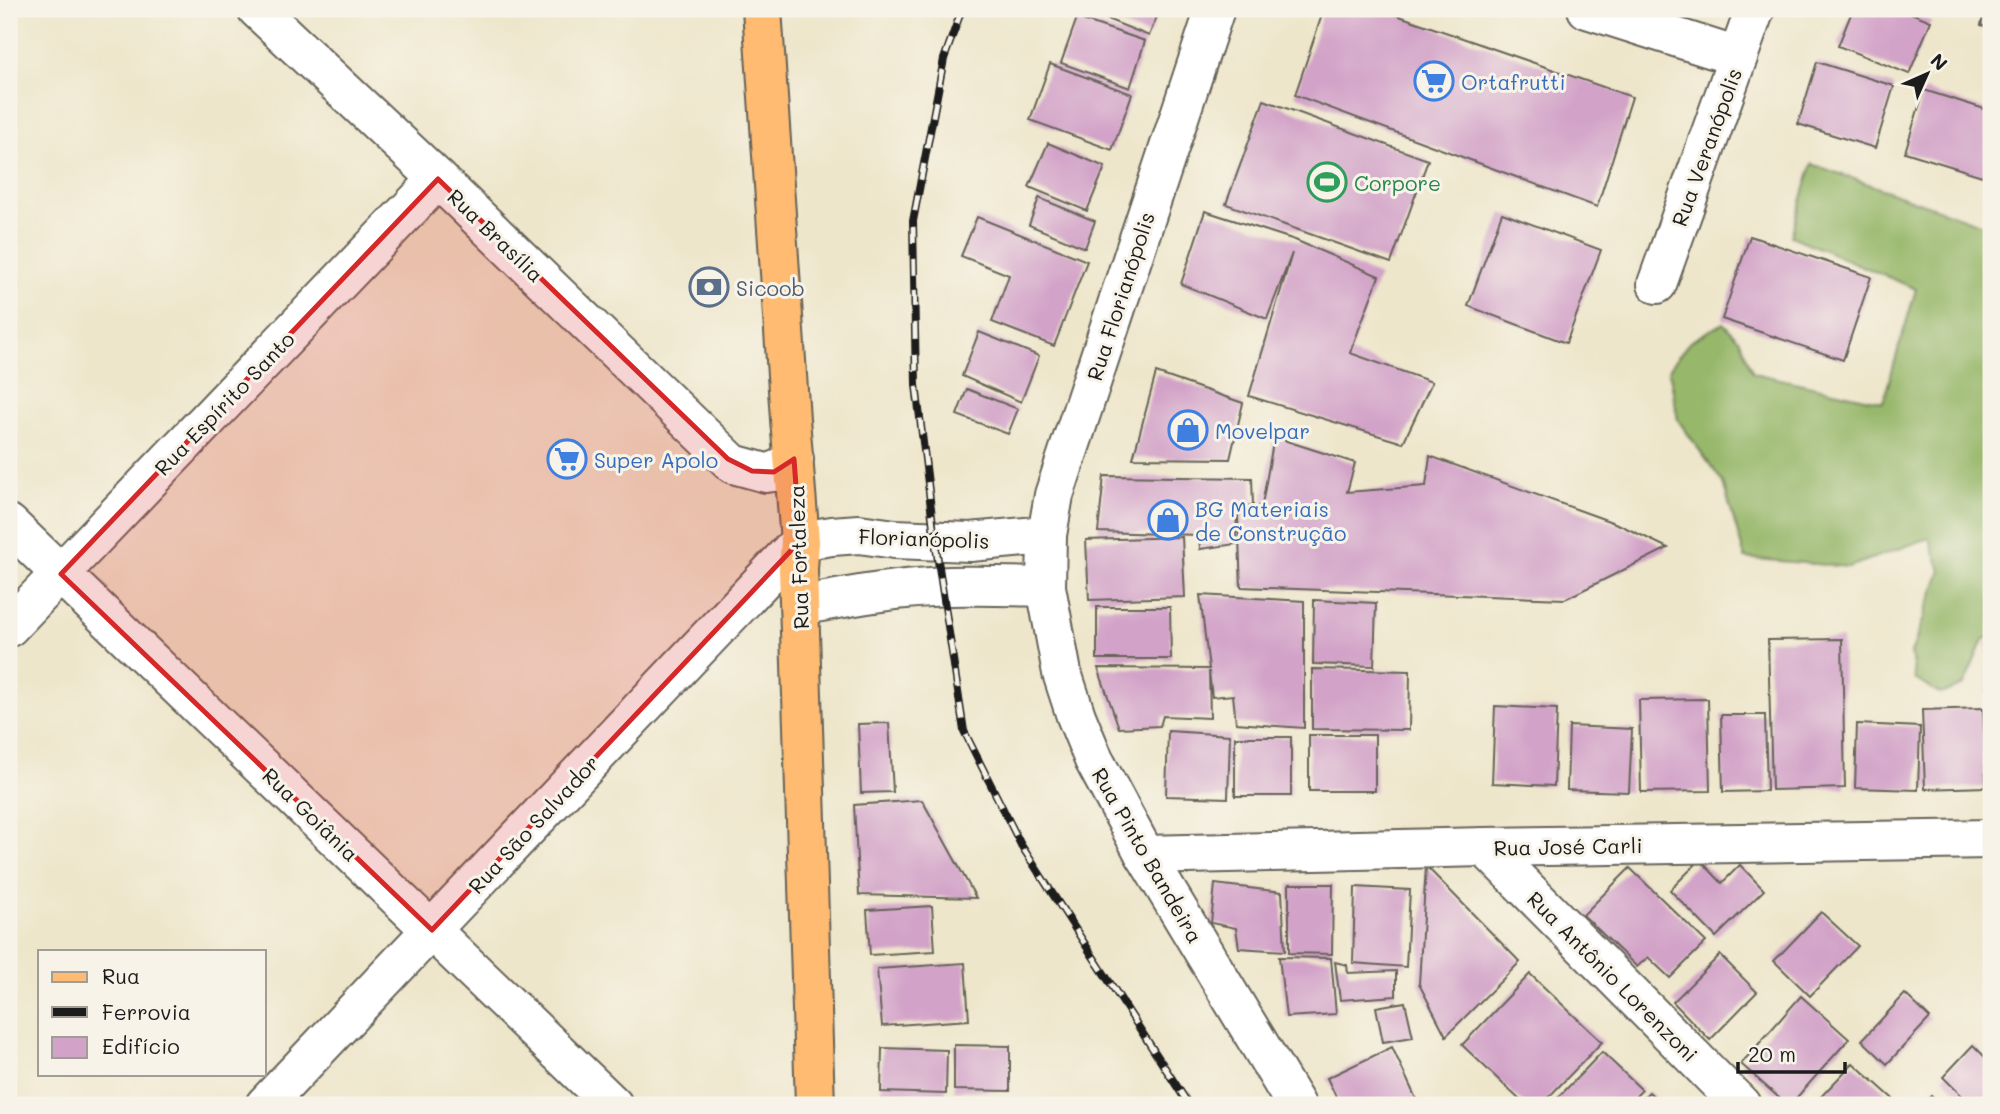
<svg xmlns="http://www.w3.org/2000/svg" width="2000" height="1114" font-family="Mali,sans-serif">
<rect width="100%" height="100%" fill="#f7f3e8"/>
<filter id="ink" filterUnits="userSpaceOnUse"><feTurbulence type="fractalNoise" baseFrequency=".0143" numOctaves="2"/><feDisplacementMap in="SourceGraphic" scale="14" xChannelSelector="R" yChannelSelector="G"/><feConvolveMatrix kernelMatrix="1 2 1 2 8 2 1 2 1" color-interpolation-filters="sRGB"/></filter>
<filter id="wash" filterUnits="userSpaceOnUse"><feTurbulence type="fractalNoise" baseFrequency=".00686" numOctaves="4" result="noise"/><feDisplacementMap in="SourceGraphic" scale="28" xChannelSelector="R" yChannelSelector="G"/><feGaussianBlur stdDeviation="1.57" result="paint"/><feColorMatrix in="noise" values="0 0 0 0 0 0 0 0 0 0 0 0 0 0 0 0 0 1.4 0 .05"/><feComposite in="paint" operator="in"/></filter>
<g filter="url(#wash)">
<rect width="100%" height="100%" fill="#eee6cb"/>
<!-- forest -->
<polygon fill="#97b76a" stroke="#5a6a43" stroke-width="2" points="1812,164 1991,228 1991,636 1983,640 1964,685 1941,694 1915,679 1911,653 1941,570 1929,538 1849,567 1745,558 1723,483 1678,420 1669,369 1689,342 1723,323 1740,340 1753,373 1883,402 1916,289 1791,236"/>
<g id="blocks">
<!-- building -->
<g fill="#d2a2c8">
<polygon points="1082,9 1160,9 1149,36"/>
<polygon points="1324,9 1379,9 1632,97 1597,207 1295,95"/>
<polygon points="1853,9 1901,9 1931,21 1909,74 1838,46"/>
<polygon points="1985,9 1991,9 1991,28 1981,25"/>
<polygon points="1077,18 1145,41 1130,88 1061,63"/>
<polygon points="1817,62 1894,86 1875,148 1798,124"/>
<polygon points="1050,64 1132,94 1112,150 1030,120"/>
<polygon points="1924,90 1991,111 1991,147 1982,176 1905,152"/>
<polygon points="1264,100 1428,160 1391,263 1226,204"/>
<polygon points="1048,143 1105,167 1087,211 1029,187"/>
<polygon points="1039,198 1095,221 1085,248 1029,225"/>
<polygon points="1205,211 1295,240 1379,276 1350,353 1432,382 1403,443 1249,396 1292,253 1267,319 1181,284"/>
<polygon points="1502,213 1601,250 1566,343 1468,306"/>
<polygon points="977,217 1087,261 1054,346 992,322 1009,275 961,256"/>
<polygon points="1750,236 1871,277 1843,360 1722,319"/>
<polygon points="979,332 1039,356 1021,402 962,376"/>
<polygon points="1156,373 1243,403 1230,459 1133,458"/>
<polygon points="967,389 1018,409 1008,434 957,415"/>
<polygon points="1274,437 1355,463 1347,492 1426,486 1430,456 1620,525 1668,548 1565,599 1241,587 1238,515 1262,505"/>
<polygon points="1104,476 1252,478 1253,505 1237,508 1236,544 1200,549 1199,535 1098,532"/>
<polygon points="1182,537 1185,597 1089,600 1086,540"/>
<polygon points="1200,595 1304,601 1304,728 1236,723 1233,695 1212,697 1209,671 1210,718 1163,716 1160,726 1119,728 1098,668 1209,669"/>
<polygon points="1314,600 1376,603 1374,666 1313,664"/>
<polygon points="1097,607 1170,607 1171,659 1097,659"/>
<polygon points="1842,639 1845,788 1772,790 1768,640"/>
<rect x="1987" y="640" width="4" height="59"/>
<polygon points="1312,669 1410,671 1409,730 1312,729"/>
<polygon points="1708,699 1710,791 1641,792 1639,700"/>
<polygon points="1495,706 1557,709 1554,786 1492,783"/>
<polygon points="1983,708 1986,787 1925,789 1922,710"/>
<polygon points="1721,715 1765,715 1767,791 1723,792"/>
<polygon points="889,723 893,792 861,793 858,724"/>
<polygon points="1857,724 1920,727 1918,790 1855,788"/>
<polygon points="1569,726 1632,729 1629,792 1567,790"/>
<polygon points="1168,731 1230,735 1228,798 1166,796"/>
<rect x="1309" y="735" width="66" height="56"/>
<rect x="1235" y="737" width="56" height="59"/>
<polygon points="922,800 976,898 859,895 854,805"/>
<polygon points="1700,860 1722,883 1740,865 1764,890 1716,937 1670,890"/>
<polygon points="1426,866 1520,962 1446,1036 1419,984"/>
<polygon points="1630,868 1706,942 1670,978 1648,957 1637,967 1583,915"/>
<polygon points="1215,884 1282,892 1285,951 1239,948 1236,928 1211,923"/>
<polygon points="1289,884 1333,884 1332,954 1289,953"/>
<polygon points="1355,887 1410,890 1406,967 1353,963"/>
<polygon points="932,906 935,951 870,955 867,910"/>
<polygon points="1821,912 1858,946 1810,996 1774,961"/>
<polygon points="1720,955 1757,992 1710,1040 1673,1002"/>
<polygon points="1279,957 1331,958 1336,1014 1286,1017"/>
<polygon points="1335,962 1347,965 1348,973 1396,971 1396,996 1340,1000"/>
<polygon points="965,963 969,1020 882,1026 877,969"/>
<polygon points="1530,974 1602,1042 1541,1105 1525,1105 1462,1045"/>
<polygon points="1905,994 1930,1018 1887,1064 1862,1040"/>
<polygon points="1801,996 1849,1039 1790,1105 1787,1105 1741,1064"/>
<polygon points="1405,1002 1413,1037 1383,1042 1376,1007"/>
<polygon points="954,1045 1010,1046 1010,1091 954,1090"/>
<polygon points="1973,1045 1991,1063 1991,1105 1971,1105 1943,1077"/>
<polygon points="1392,1047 1418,1103 1413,1105 1340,1105 1327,1078"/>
<polygon points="882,1048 947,1050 946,1094 881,1092"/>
<polygon points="1602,1052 1642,1090 1627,1105 1551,1105"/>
<polygon points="1853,1063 1900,1105 1813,1105"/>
<polygon points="1649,1092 1663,1105 1636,1105"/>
<polygon points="1931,1096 1941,1105 1922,1105"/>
</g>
</g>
</g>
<g filter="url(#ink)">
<use href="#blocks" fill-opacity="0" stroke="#666359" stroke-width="2"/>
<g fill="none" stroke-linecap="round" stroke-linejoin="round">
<!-- minor casing -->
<g stroke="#666359" stroke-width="42">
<g id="minor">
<polyline points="257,9 438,179 733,464 766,473 774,472 794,459"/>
<polyline points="1215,9 1054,495 1047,535 1046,587 1062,673 1076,716 1094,760 1145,855 1296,1105"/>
<polyline points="1587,9 1738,57"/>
<polyline points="1657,284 1755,9"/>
<polyline points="9,524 613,1105"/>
<path d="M800,606C836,599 871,592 906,589C953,584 999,586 1046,587"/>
<polyline points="9,627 438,179"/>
<polyline points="1485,847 1741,1105"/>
<polyline points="1145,855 1485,847 1991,839"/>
<polyline points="265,1105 800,541 832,536 859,534 895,539 970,542 1047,535"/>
</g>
</g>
<!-- major casing -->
<g stroke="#666359" stroke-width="42">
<polyline id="major" points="762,9 790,419 800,541 798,569 815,1105"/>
</g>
<!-- minor -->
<use href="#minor" stroke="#fff" stroke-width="38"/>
<!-- major -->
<use href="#major" stroke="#febb71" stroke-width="38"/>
<!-- rail casing -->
<g stroke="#1c1c1c" stroke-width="8">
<polyline id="rail" points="962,9 944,59 913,221 916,385 935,541 964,731 1021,845 1189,1105"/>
</g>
<!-- rail -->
<use href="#rail" stroke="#f7f3e8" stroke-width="5" stroke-dasharray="16" stroke-linecap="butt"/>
</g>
</g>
<!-- marked area -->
<path fill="#d62828" fill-opacity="0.2" stroke="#d62828" stroke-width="5" stroke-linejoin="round" d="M438,179L728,459L752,471L774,472L794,459L800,541L432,930L61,574Z"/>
<!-- icons -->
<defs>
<g id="supermarket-ring" transform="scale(2.0125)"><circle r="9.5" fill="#f7f3e8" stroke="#3f7fe0" stroke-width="1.5"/><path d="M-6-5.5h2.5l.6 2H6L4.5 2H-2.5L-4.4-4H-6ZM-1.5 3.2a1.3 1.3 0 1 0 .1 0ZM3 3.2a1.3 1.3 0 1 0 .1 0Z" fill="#3f7fe0"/></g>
<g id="stadium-ring" transform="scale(2.0125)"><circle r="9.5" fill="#f7f3e8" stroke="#2e9e5b" stroke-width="1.5"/><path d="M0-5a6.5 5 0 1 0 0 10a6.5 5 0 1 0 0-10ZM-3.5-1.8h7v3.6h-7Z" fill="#2e9e5b"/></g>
<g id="bank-ring" transform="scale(2.0125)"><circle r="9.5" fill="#f7f3e8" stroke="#5c6f8a" stroke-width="1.5"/><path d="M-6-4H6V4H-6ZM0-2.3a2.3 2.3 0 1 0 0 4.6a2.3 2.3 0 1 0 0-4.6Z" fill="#5c6f8a"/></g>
<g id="shop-ring" transform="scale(2.0125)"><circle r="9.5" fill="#f7f3e8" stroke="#3f7fe0" stroke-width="1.5"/><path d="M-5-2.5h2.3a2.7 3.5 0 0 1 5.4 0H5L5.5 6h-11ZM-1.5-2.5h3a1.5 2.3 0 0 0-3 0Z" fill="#3f7fe0"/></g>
</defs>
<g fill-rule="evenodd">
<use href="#supermarket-ring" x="1434" y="81"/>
<use href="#stadium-ring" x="1327" y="182"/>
<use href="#bank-ring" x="709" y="287"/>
<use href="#shop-ring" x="1188" y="430"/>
<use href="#supermarket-ring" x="567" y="459"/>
<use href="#shop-ring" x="1168" y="520"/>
</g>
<g text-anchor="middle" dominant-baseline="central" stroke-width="6" stroke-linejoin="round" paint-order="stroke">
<!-- shop labels -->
<g font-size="21" fill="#366cbe" stroke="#f7f3e8" text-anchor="start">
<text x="1461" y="81">Ortafrutti</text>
<text x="1215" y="430">Movelpar</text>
<text x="594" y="459">Super Apolo</text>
<text x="1195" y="508">BG Materiais<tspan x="1195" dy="24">de Construção</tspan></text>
</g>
<!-- street labels -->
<g font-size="21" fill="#1c1c1c" stroke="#f7f3e8">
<text transform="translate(1706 147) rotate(-70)">Rua Veranópolis</text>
<text transform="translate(496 235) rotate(44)">Rua Brasília</text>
<text transform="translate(1120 296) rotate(-72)">Rua Florianópolis</text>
<text transform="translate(224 403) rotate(-46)">Rua Espírito Santo</text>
<text transform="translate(924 538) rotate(2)">Florianópolis</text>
<text transform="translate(798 557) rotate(-92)">Rua Fortaleza</text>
<text transform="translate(311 814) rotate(44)">Rua Goiânia</text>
<text transform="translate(533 824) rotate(-47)">Rua São Salvador</text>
<text transform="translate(1568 846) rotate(-1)">Rua José Carli</text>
<text transform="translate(1148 855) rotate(60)">Rua Pinto Bandeira</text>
<text transform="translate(1613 976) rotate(45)">Rua Antônio Lorenzoni</text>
</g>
<!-- leisure labels -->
<g font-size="21" fill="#27864d" stroke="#f7f3e8" text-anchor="start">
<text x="1354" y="182">Corpore</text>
</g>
<!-- service labels -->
<g font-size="21" fill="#4e5e75" stroke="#f7f3e8" text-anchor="start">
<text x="736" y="287">Sicoob</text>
</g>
</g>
<!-- margin -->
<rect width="2000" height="1114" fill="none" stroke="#f7f3e8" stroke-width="35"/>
<!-- legend -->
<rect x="38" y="950" width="228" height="126" fill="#f7f3e8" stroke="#9f9d96" stroke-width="2"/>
<rect x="52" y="972" width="35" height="10" fill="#febb71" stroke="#9f9d96" stroke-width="2"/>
<text x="102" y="984" font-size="21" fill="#1c1c1c">Rua</text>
<rect x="52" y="1007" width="35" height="10" fill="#1c1c1c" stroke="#9f9d96" stroke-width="2"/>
<text x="102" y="1020" font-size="21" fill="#1c1c1c">Ferrovia</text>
<rect x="52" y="1037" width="35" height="21" fill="#d2a2c8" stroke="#9f9d96" stroke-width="2"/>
<text x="102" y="1054" font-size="21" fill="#1c1c1c">Edifício</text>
<!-- north arrow -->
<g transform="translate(1927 74) rotate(45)" stroke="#f7f3e8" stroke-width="5" paint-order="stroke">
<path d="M0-5L12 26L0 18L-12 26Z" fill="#1c1c1c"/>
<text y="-10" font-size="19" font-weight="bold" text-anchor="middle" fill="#1c1c1c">N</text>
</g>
<!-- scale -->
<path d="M1738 1062v10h107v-10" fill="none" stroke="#1c1c1c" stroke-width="3.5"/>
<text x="1748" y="1062" font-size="21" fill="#1c1c1c" stroke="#f7f3e8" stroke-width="5" paint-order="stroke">20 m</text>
</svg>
